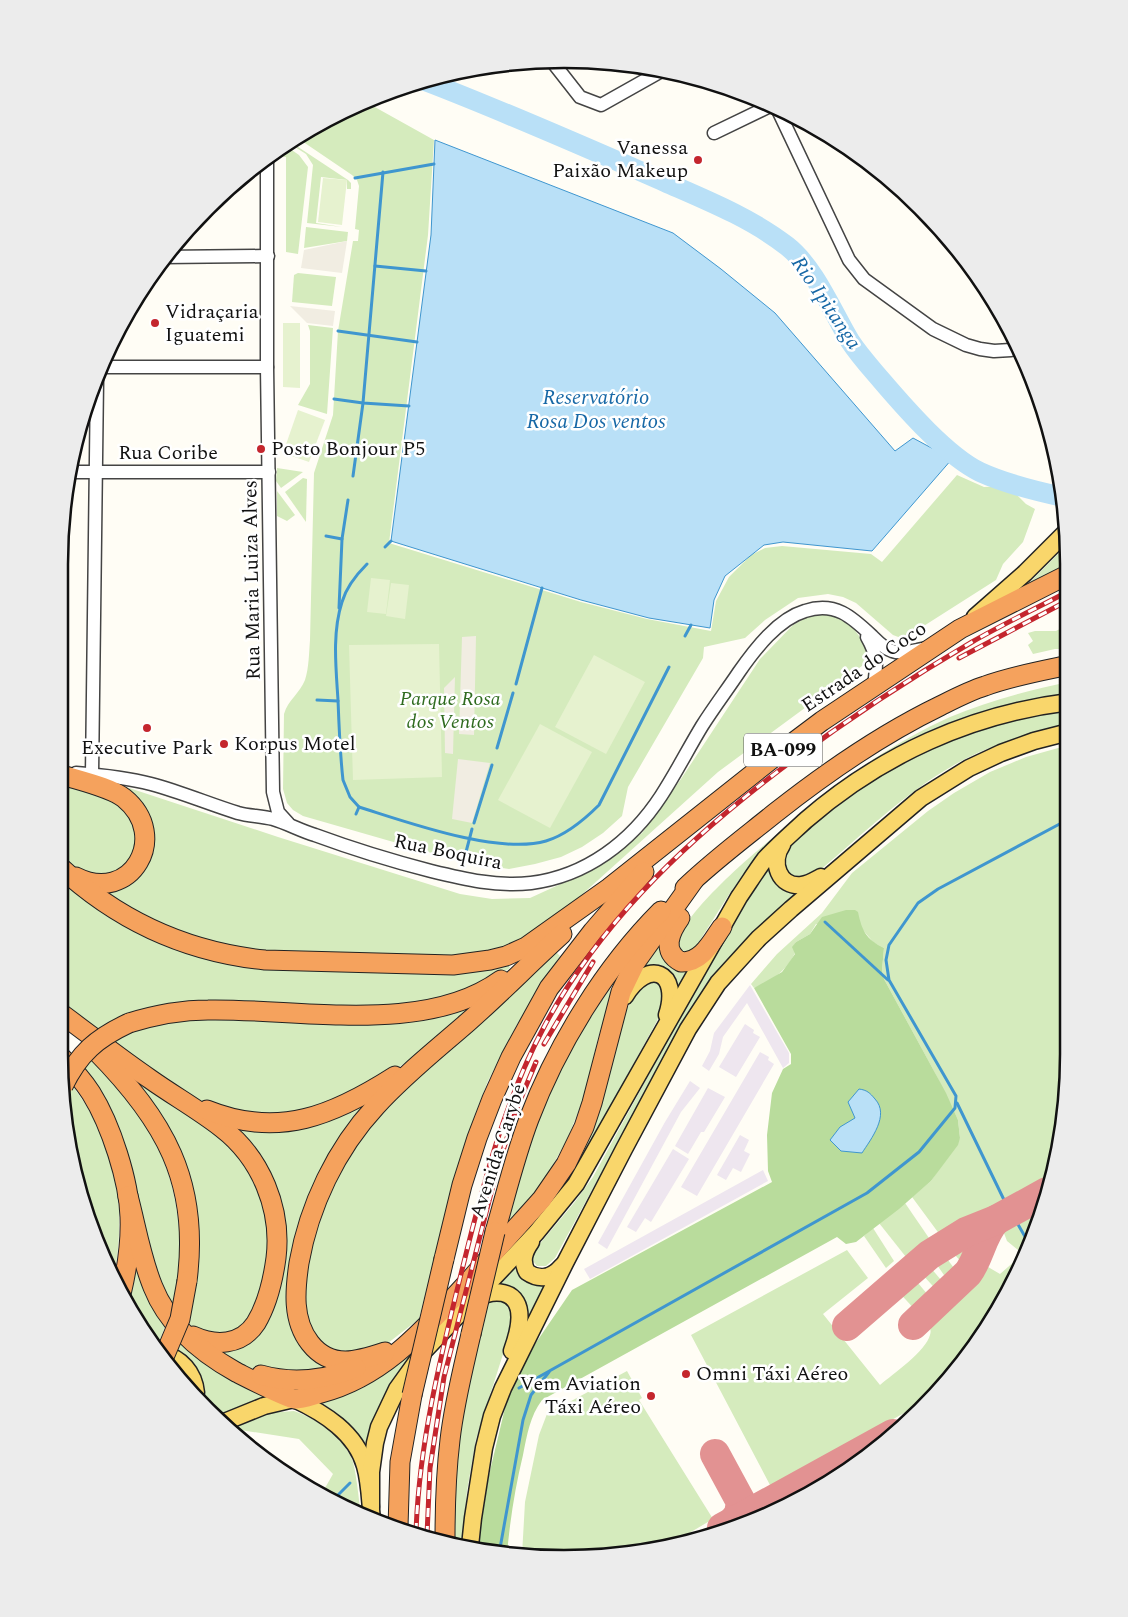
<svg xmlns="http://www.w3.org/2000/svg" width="1128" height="1617" font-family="Spectral,serif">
<rect width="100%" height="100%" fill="#fffdf5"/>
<!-- industrial -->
<g fill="#eee6ef">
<polygon points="750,985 789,1053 789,1063 783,1068 747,1003 723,1037 719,1054 709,1071 702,1066 710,1051 714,1033"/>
<polygon points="745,1024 754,1030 753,1033 760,1037 736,1077 719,1067"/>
<polygon points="760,1052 769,1057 768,1060 774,1064 697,1196 681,1187"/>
<polygon points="690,1081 700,1088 681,1112 607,1249 598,1243 665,1122"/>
<polygon points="708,1088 725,1097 704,1132 701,1132 688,1154 675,1146"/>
<polygon points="740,1135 749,1140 744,1151 750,1154 741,1172 733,1168 726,1180 717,1175"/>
<polygon points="673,1149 689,1159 651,1222 645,1218 636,1232 627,1227"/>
<polygon points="763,1170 768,1181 590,1279 584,1269"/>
</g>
<!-- green -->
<g fill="#d5ebbd">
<path d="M364,101L434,140L428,235L389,543L581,602L647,619L711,631L716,601L729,577L751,555L765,548L782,546L871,554L882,562L957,475L984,487L1008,486L1026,504L1035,509L1023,542L1003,564L996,580L908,636L901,638L893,635L856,603L843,597L828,594L798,598L765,620L745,638L704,647L703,658L628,787L622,816L603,833L582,847L561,857L535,864L509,869L463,862L303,816L293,810L287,803L283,789L284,714C288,700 300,693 305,680C309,668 309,652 310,640L314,473L333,415L338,331L353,241H358L359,230L355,229L359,186L357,180L352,175L296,137Z"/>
<polygon points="289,141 348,180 351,183 351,189 347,189 347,180 321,177 316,223 342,227 307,223 313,165 306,154 287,142"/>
<polygon points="283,144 299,155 308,167 298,254 286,252 286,157 275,156 275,151"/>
<polygon points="306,227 348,232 347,241 304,248"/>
<polygon points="298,273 336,277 332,306 292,302 294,275"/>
<polygon points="308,325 333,328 327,414 298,405 310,384 310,331"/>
<polygon points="277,468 303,472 281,488 276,481"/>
<polygon points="303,478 307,479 306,522 285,492"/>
<polygon points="277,491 295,515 287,521 277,516"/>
<polygon points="1067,545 1069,562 1024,588"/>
<path d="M821,614C826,614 833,614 837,616C852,621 865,643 869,657L866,663L718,772L577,899L520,942L468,958L254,952L185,937L126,909L101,888L146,858L120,785L278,837L460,894L492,899L530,898L600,866L642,833L681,779L760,659L793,625L807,617Z"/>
<polygon points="1069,624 1069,649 1055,649 1033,654 1028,645 1033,641 1028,633 1035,631 1056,631"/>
<path d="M1069,682V695L874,762L872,760C897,744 923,729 950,717C988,701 1029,690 1069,682Z"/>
<path d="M1069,709V724C1030,734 990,744 954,765C905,793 862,835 819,871C813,874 806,878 799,878C778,877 784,854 791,843L836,804L908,757L1000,721Z"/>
<path d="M1069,745V1053L1059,1152L1049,1185L1000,1211L959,1227L943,1239L912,1197L931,1181L960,1138L958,1120L935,1073L884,979L882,970L884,948L874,943L862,929L816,924L810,934L796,942L793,947L795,953C787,970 771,982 754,988L751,984L777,954L822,913L852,873L928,811L954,793L990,772L1026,757Z"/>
<polygon points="59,780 109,797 130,814 139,842 125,867 109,875 90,875 69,865 59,856"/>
<path d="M786,827L744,874L730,893L695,948L688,952L681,950C663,927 767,842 786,827Z"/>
<polygon points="768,869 771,875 799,892 677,1034 555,1258 546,1266 537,1266 532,1260 532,1253 574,1203 593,1177 734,919 757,883"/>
<polygon points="59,873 205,955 508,963 510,968 489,982 410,1007 136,1012 121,1016 97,1030 59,998"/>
<path d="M660,940L662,953L692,971L681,989C672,971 660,962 640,967Z"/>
<polygon points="556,952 560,956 516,1026 488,1081 476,1112 464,1146 452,1187 419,1319 388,1343 373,1350 331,1353 310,1334 302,1283 326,1195 373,1117"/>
<polygon points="648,982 657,982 663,990 661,1010 657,1021 570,1180 535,1223 498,1262 594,1123 603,1100 622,1019 636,991"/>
<path d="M610,989L613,991L598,1038L584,1097L567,1140L543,1182L507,1225C518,1183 528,1141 545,1101C562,1061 585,1024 610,989Z"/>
<polygon points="474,1003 476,1006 405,1063 368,1087 298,1116 226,1112 186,1096 111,1042 117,1037 162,1021"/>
<path d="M90,1057C105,1073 120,1089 134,1106C176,1162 190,1240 172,1307L160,1287L144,1228L132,1168L124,1145L81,1068Z"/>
<path d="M132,1076L223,1135L258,1180L274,1250L251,1320L229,1337L187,1326C192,1305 197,1284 199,1262C204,1192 177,1128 132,1076Z"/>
<path d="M72,1085C117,1145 128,1208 113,1281L76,1184L65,1103Z"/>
<path d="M368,1103L291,1283L322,1360L332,1373C295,1372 246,1379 219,1350L247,1340L281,1229L226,1125Z"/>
<path d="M1044,1202L1031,1247L984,1334L931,1398L773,1486L770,1485L691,1335L847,1250L868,1278L823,1314L880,1385C893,1374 926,1351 930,1335C932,1329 929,1325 925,1321L973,1280L983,1264L1000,1274L1023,1254L1007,1241L1002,1228L1004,1224Z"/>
<polygon points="905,1203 931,1241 906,1257 879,1223"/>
<polygon points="873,1228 894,1261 886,1268 864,1236"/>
<polygon points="974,1236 977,1236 977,1240 970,1264 967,1268 954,1254"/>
<polygon points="136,1256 166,1324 157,1347 144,1333 127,1304"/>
<polygon points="942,1258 948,1260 959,1275 957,1280 953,1283 946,1278 935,1262"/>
<polygon points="930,1267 947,1287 940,1294 922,1274"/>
<path d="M515,1268C521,1281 531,1284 545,1286L529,1316L526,1315C521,1298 521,1289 502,1284V1282Z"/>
<polygon points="913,1277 933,1301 918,1313 895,1288"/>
<path d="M492,1300L504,1301C511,1310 512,1317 511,1329L476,1439L467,1491L462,1544L453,1542L455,1469L462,1412L487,1303Z"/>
<polygon points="181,1342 272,1396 233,1409 217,1417 201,1399 177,1353"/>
<polygon points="410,1351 408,1363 369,1443 366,1444 346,1421 321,1402"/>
<polygon points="627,1371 642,1398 639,1400 713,1519 662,1549 597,1557 522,1555 525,1502 539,1435 547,1414"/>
<path d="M294,1411C316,1419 340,1434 351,1457C356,1466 359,1502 361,1515L321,1495L333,1474L299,1439L234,1429L233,1427L267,1413Z"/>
</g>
<!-- forest -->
<path fill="#b9dc9c" d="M846,910H855L858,912C862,931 866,939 884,948L882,970L884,979L946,1093L958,1120L960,1138L958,1145L931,1181L899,1209L856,1242L846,1244L837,1237L542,1400C530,1416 527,1435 523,1455C515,1488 510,1520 507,1554H498L477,1548L489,1475L505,1408L520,1366L572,1290L772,1182L768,1171L767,1135L772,1093L783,1069L791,1064V1054L754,988L782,972L795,954L792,947L796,942L810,934L822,917Z"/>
<!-- pitch -->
<g fill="#e6f2cf">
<polygon points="323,178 347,180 342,225 318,222"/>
<polygon points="283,323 300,323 300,388 283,387"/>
<polygon points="298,410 325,420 309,462 283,453"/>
<polygon points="371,578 390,580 386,614 367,612"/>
<polygon points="391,583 409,585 405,619 386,616"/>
<polygon points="439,644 442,777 353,780 349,645"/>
<polygon points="594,655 645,682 606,754 555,727"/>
<polygon points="540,724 592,752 550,828 498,800"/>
</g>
<!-- plaza -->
<g fill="#f1ede2">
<polygon points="347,241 342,273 301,268 304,250"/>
<polygon points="290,306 335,311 333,326 307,323"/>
<polygon points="476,636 474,735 459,734 462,637"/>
<polygon points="455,677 453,754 445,753 444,688"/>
<polygon points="458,759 490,763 472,823 452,819"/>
</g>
<!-- water -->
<g fill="#b9e0f7" stroke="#3f96cf">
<polygon points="435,140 673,233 721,269 775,313 895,451 913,438 952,459 872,551 783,542 764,545 725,576 714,600 710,628 649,618 581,600 391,541 431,235"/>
<path d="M859,1089C867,1090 870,1093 875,1099C890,1115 871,1139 862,1153L841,1151L830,1140L840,1127L855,1118L848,1102Z"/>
</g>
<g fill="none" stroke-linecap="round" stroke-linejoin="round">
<!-- stream -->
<g stroke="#3f96cf" stroke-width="3">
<polyline points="355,178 434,164"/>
<polyline points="375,266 426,271"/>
<polyline points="338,331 417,342"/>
<polyline points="334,399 363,403 409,406"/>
<polyline points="353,476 363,403 383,172"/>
<polyline points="326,536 342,539"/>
<polyline points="385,547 391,541"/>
<path d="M367,564C357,574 346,588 342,602C332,633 336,668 338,700C339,727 340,754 343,780L350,797L359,807C407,822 498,855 546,841C566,835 584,820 599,805L669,667"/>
<polyline points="339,608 342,539 348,500"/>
<polyline points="685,636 691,625"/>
<polyline points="516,684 542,588"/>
<polyline points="317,700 338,701"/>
<polyline points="497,748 513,693"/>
<polyline points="356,814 359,807"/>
<polyline points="474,823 492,765"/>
<polyline points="466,852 472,829"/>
<polyline points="825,922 888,980"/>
<polyline points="957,1103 1007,1206"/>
<polyline points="1016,1221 1031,1247"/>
<polyline points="519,1388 867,1193 919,1152 955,1108 956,1096 889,980 886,960 889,945 918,903 938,889 1069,819"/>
<polyline points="332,1501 350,1483"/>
<polyline points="499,1554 523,1420 531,1395 549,1372"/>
</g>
<!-- river -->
<path stroke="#b9e0f7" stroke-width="20" d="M425,81C506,112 585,147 665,182C706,200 751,218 787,246C815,268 832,311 850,341C859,355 871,368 882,381C906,409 947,456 980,472C1006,484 1035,491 1063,497"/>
<!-- taxiway -->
<g stroke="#e29292" stroke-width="30">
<path d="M913,1325L968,1273C980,1257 982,1234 996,1220"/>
<polyline points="847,1326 929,1255 966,1232 996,1220 1047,1192"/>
<polyline points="715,1454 741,1502 739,1514 732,1523"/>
<polyline points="722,1528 893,1434"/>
</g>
<!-- minor casing -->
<g stroke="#444" stroke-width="15">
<g id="minor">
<polyline points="551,60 580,97 601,105 665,69"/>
<polyline points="777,108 849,260 864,279 933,329 966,345 980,349 994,351 1011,350 1020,348"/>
<polyline points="714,133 772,105"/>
<polyline points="267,157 267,367 273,792 278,812 288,823"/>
<polyline points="162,257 268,256"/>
<polyline points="102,367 267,367"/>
<polyline points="68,472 269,472"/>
<path d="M867,637C878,656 877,665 874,686"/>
<path d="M76,773C101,775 128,778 151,784C181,792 209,804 238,813C249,816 261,816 273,819C287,823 301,831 315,835C353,849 392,861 431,871C464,879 497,887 531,883C586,876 631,842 661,796C676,773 688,749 702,726C714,707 727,690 739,672C755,649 778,619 805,611C835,601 852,617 872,636C878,642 883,648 892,651C902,655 916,650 927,648"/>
<polyline points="92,774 97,380"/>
</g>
</g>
<!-- major casing -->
<g stroke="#222" stroke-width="19">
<g id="major">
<polyline points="975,617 1025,573 1066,532"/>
<path d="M782,845C770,862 779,888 802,885C809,884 815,880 821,877"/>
<path d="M625,996C648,958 681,971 667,1015"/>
<path d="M531,1242C524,1252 521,1261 527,1272C540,1281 552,1278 562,1266"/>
<path d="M476,1299C484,1294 493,1291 503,1293C529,1299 518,1334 512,1351"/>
<path d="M161,1353C181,1358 194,1372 196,1393"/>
<path d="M222,1423L264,1406L294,1399C324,1413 356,1433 365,1466C370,1483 370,1503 372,1520"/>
<path d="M371,1507V1472L375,1443L379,1427L397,1389L425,1350L536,1233L576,1184L739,897C748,884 756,871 765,859C778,845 792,833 806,820C881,755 971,714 1069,702"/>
<polyline points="470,1546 473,1518 484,1448 492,1416 503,1388 565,1263 624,1149 688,1029 718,983 759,938 791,909 921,798 969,768 1001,753 1034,741 1069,732"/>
</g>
</g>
<!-- highway casing -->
<g stroke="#222" stroke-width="21">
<g id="highway">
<path d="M59,774C77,780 110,787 124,798C171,836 131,905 76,877"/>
<path d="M59,866C117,920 186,952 265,960L453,965L490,960L506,956L526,947L609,888L778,754L822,721L960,629L1069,574"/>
<path d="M685,888C713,861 744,838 775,813C827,772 880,735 940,706C954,699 969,691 985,686C1012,676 1041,671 1069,665"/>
<path d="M680,918C670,932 661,951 681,962C702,963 712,941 722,927"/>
<path d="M59,1012C89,1034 119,1058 150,1079C174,1096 199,1110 222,1128C261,1158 282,1209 276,1258C273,1280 268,1303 256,1323C241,1346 215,1346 193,1336"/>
<path d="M129,1023C155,1015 181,1010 208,1010C298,1008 424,1036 501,980"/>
<path d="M96,1051C164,1120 200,1181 187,1281"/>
<path d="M59,1055C71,1067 82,1079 91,1093C111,1125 129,1181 130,1217C131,1243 127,1269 121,1294"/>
<path d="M207,1110C279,1139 334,1115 395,1076"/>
<path d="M128,1196C136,1226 141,1258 153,1287C168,1325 202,1353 236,1372C246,1377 286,1398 295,1399C303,1399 313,1395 321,1393C384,1377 426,1327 469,1281C493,1253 518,1226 542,1199L566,1164L584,1127L592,1103L621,992L635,963L694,880"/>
<path d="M495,1232C506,1194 515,1156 529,1119C557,1045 605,967 661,911"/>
<polyline points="444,1259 462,1185 477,1138 492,1099 511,1057 549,988 593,931 644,872"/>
<path d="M385,1352C358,1361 331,1370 310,1343C292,1320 295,1290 299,1263C309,1206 336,1149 376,1106C404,1075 437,1049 468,1022C500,994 530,963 562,934"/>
<path d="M261,1375C293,1384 325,1380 356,1368"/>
<polyline points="398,1527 400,1462 412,1395"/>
<path d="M445,1540C445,1506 446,1473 450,1440C454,1404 463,1369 471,1334"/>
</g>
</g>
<!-- minor -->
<use href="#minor" stroke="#fff" stroke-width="12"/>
<!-- major -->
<use href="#major" stroke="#f9d66b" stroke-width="16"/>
<!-- highway -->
<use href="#highway" stroke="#f5a25d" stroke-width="19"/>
<!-- rail casing -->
<g stroke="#c4262e" stroke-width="5">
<g id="rail">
<polyline points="959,658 1069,600"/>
<polyline points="544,1044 593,962"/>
<path d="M416,1532C419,1444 440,1359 461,1274C482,1189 503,1103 545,1025C598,927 677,850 764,782C830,731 900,684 972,642C1003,624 1037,608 1069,591"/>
<polyline points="427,1535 430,1468 444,1377 498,1166 516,1110 536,1062"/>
</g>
</g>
<!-- rail -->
<use href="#rail" stroke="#fff" stroke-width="3" stroke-dasharray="9" stroke-linecap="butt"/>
<!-- highway-bridge casing -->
<g stroke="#222" stroke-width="21" stroke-linecap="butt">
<g id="highway-bridge">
<path d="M63,1086C79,1053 97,1038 129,1023"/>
<polyline points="471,1334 495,1232"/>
<polyline points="164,1357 180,1319 187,1281"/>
<polyline points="412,1395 444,1259"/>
</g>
</g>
<!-- highway-bridge -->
<use href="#highway-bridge" stroke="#f5a25d" stroke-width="19"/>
</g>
<!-- markers -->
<g fill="#c4262e" stroke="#fff" stroke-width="2">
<circle cx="698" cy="160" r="5"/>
<circle cx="155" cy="323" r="5"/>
<circle cx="261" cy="449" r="5"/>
<circle cx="147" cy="728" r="5"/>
<circle cx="224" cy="744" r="5"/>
<circle cx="686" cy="1374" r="5"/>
<circle cx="651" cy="1396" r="5"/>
</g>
<g text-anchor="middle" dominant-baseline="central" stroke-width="5" stroke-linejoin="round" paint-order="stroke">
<!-- shield labels -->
<rect fill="#fff" stroke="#585858" stroke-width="1" x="744" y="733.5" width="78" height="33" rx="4"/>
<g font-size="19" font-weight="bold" fill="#111">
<text x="783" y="750">BA-099</text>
</g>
<!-- poi labels -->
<g font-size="20" fill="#111" stroke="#fff" text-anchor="start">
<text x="688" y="148" text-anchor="end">Vanessa<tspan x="688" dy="23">Paixão Makeup</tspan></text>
<text x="165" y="312">Vidraçaria<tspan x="165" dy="23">Iguatemi</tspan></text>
<text x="271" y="449">Posto Bonjour P5</text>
<text x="234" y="744">Korpus Motel</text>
<text x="147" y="748" text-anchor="middle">Executive Park</text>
<text x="696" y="1374">Omni Táxi Aéreo</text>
<text x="641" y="1384" text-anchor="end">Vem Aviation<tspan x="641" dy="23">Táxi Aéreo</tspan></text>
</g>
<!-- street labels -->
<g font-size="20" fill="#111" stroke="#fff">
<text x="168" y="453">Rua Coribe</text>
<text transform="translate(252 580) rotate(-91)">Rua Maria Luiza Alves</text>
<text transform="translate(864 667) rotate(-34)">Estrada do Coco</text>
<text transform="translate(448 852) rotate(12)">Rua Boquira</text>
<text transform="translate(498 1151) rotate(-72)">Avenida Carybé</text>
</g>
<!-- park labels -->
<g font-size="20" font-style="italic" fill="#2f6b1f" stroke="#fff">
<text x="450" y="699">Parque Rosa<tspan x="450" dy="23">dos Ventos</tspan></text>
</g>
<!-- water labels -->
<g font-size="21" font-style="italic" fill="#1768a6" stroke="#fff">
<text transform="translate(826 303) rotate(56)">Rio Ipitanga</text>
<text x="596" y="398">Reservatório<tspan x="596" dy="24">Rosa Dos ventos</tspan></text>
</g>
</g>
<!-- crop -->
<path d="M0 0H1128V1617H0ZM564 68H564A496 496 0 0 1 1060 564V1054A496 496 0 0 1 564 1550H564A496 496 0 0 1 68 1054V564A496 496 0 0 1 564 68Z" fill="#ececec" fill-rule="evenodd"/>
<path fill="none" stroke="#111" stroke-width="2.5" d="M564 68H564A496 496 0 0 1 1060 564V1054A496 496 0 0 1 564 1550H564A496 496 0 0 1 68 1054V564A496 496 0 0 1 564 68Z"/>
</svg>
